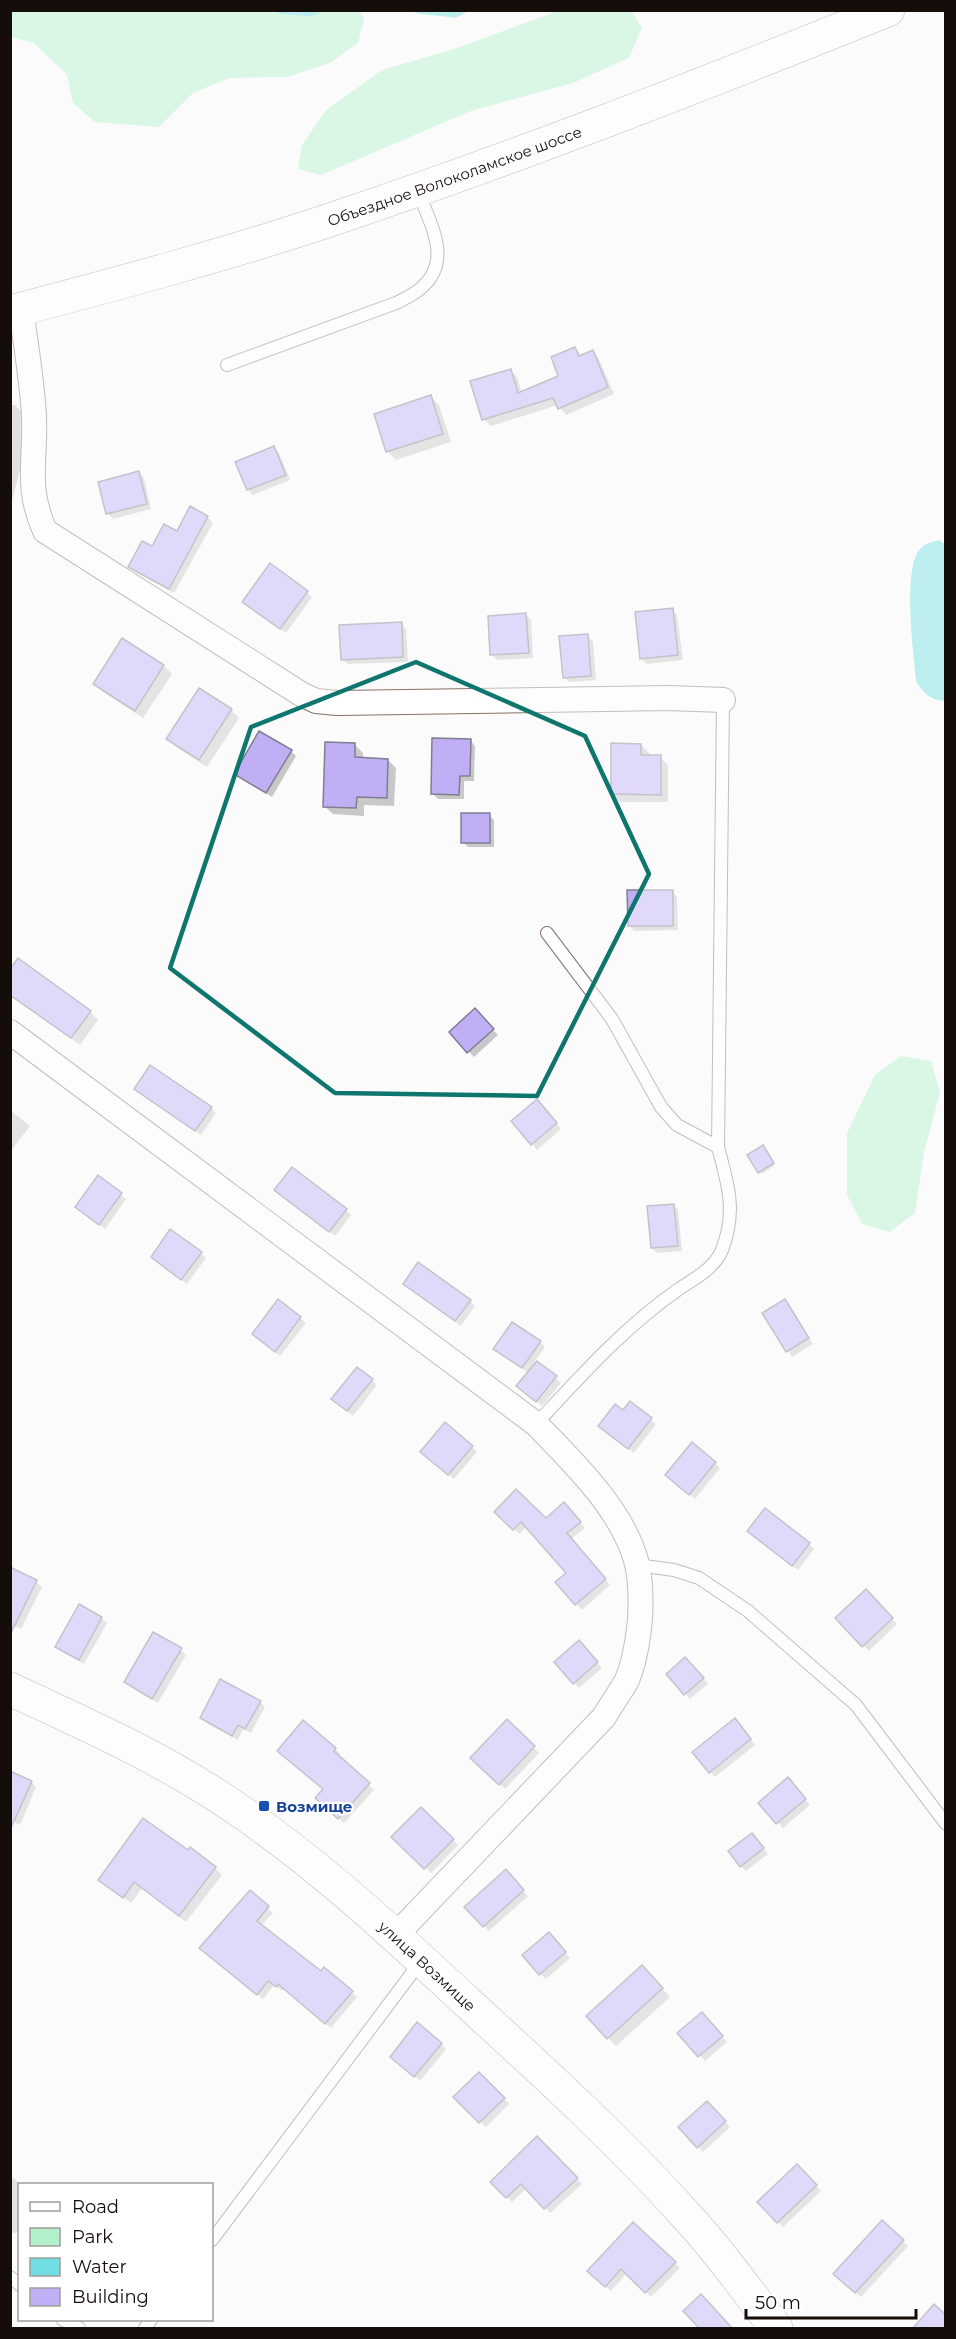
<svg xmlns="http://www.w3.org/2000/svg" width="956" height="2339" font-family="Montserrat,sans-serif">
<rect width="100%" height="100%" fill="#fbfbfb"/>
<!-- built -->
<polygon fill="#fbefe8" points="11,401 18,401 21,462 11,501"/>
<!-- green -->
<g fill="#b2f1c9">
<polygon points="360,10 364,21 358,43 330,63 287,77 229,78 193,93 159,127 95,122 73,103 67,75 34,43 11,37 11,11"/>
<polygon points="558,11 632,11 642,28 629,58 573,83 471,111 321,175 298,169 302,145 326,110 382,70 457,48"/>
<polygon points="901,1056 931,1061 940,1093 924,1152 915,1213 890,1232 862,1224 847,1195 847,1133 875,1075"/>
</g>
<!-- water -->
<path fill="#6fdde2" d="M939,540L946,545L945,701C930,700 923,693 916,681C914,654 901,564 922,547C926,543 934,542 939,540Z"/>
<!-- shadow -->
<g fill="#0003">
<polygon points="575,349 582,356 593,352 599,359 614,394 566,415 558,405 491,426 484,419 510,370 517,377 522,393 560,377"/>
<polygon points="430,397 439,405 451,442 396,460 388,452"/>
<polygon points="10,405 15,405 21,411 22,463 10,508"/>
<polygon points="274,448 279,453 290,480 253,495 248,490"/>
<polygon points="138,473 144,478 151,509 113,519 108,513"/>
<polygon points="207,517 213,523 174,593 135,572 130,567 152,548"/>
<polygon points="307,592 312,597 286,633 249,607"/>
<polygon points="672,610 677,615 683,660 647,664 642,659"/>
<polygon points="526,615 531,620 533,658 497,660 492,655"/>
<polygon points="401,624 406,629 408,662 348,664 342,659"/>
<polygon points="587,636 593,641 596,680 569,682 564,677"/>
<polygon points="123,640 164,666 172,674 143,718 103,692 95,684"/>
<polygon points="231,710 239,718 207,767 176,747 168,739"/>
<polygon points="470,740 475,746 474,781 464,781 464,799 438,799 432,793"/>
<polygon points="355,745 363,753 363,759 388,760 396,768 394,806 364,805 364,816 333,814 324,806"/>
<polygon points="641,745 649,753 649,756 660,757 668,765 668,802 620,802 612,794"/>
<polygon points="291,751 296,756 272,797 236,774"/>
<polygon points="489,815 494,820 494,847 468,847 463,842"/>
<polygon points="672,891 677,897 678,930 634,931 629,926"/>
<polygon points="10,971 90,1012 98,1020 80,1045 10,995"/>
<polygon points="480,1016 498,1035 474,1057 451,1032"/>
<polygon points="136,1089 211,1108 216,1113 201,1135"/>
<polygon points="542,1106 561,1129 537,1150 513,1121"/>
<polygon points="10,1110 30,1126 10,1152"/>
<polygon points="765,1149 775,1165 762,1174 760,1172"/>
<polygon points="98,1177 126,1199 105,1229 77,1207"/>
<polygon points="276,1190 346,1210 351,1215 335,1236"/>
<polygon points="673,1205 678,1210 682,1251 657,1253 652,1248"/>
<polygon points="201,1253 206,1258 187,1284 158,1262"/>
<polygon points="405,1284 470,1301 475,1306 461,1326"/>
<polygon points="785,1300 813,1344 792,1357 764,1314"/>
<polygon points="279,1301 306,1323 280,1356 259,1339"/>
<polygon points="540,1342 545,1347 535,1361 561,1383 542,1406 524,1391 529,1373 495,1349"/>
<polygon points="372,1380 377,1385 353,1416 338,1404"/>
<polygon points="630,1403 656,1424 634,1453 605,1431"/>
<polygon points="692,1445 720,1468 695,1499 672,1480"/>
<polygon points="472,1447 477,1452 454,1479 427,1457"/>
<polygon points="569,1510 585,1528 571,1539 610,1585 582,1610 557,1582 568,1574 527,1526 519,1534 496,1512 546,1520"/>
<polygon points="754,1537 809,1544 814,1549 798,1570"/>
<polygon points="13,1570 36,1582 42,1587 21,1629 10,1624"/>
<polygon points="866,1591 897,1624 869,1651 837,1618"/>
<polygon points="101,1618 107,1623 84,1664 62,1652 57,1647"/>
<polygon points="584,1647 602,1668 579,1688 574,1683"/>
<polygon points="181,1650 186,1655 158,1703 126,1682"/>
<polygon points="690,1664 708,1684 690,1699 668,1674"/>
<polygon points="260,1702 265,1707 251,1733 243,1729 238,1740 207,1723 201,1718"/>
<polygon points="507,1722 539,1753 505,1789 473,1758"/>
<polygon points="740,1725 755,1745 715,1777 710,1772"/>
<polygon points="335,1749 340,1754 338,1757 374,1790 344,1823 322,1804 325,1790 284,1756"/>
<polygon points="31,1782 36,1787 20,1825 10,1821"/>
<polygon points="793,1784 810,1805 783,1828 760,1803"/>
<polygon points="421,1809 458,1845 431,1873 394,1837"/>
<polygon points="757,1840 768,1854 746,1871 741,1866"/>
<polygon points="188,1852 215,1868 222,1875 186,1922 142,1888 131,1903 100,1880"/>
<polygon points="506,1872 528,1896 489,1931 484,1926"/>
<polygon points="250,1892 273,1913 261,1926 357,1997 331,2028 284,1988 282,1991 274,1985 263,1999 206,1953"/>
<polygon points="554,1939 570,1958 546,1979 540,1974"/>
<polygon points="650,1975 670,1997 616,2046 608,2038"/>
<polygon points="707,2019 727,2042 705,2061 680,2034"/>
<polygon points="441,2044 446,2049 420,2081 397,2062"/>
<polygon points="479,2074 509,2104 486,2127 456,2097"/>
<polygon points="707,2103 730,2127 703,2152 680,2127"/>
<polygon points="537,2138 582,2184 550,2213 527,2188 512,2202 492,2182"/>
<polygon points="797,2166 821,2191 783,2227 759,2202"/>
<polygon points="10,2176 21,2184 20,2227 15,2234 10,2230"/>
<polygon points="882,2222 908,2246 861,2297 835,2274"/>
<polygon points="633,2224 680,2268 651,2297 627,2273 611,2291 589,2271"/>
<polygon points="934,2307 946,2316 946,2328 919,2328 917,2326"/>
</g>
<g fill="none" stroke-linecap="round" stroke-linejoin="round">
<!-- stream -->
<g stroke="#6fdde2" stroke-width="7">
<polyline points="280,10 310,13 318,10"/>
<polyline points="418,10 455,14 463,10"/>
</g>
</g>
<!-- building -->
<g fill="#c1aff6" stroke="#817d91" stroke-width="1.5">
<polygon points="575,347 579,356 593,350 608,387 558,409 553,398 482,420 470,381 511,369 518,393 558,376 551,357"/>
<polygon points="431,395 443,434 386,452 374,414"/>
<polygon points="274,446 286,475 247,490 235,462"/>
<polygon points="139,471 147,504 106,514 98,482"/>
<polygon points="190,506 208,516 169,589 128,567 142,541 152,546 164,524 177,531"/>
<polygon points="270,563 308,591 280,629 242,602"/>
<polygon points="673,608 678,655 640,659 635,612"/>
<polygon points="526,613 529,653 490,655 488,616"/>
<polygon points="402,622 403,657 341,660 339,625"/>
<polygon points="588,634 591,676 563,678 559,636"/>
<polygon points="122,638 164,665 135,711 93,684"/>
<polygon points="199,688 232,709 199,760 166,739"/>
<polygon points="259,731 292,750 266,793 234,774"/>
<polygon points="432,738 471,739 470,776 460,776 459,795 431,794"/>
<polygon points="325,742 355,743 355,757 388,759 387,798 357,797 356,808 323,807"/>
<polygon points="611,743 641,744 641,755 661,755 661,795 611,794"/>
<rect x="461" y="813" width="29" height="30"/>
<polygon points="627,890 673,890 673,926 628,926"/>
<polygon points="18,958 91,1011 71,1038 10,995 10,969"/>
<polygon points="475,1008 494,1029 467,1053 449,1032"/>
<polygon points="150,1065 212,1107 195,1131 134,1089"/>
<polygon points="537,1099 557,1123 531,1145 511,1121"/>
<polygon points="763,1145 774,1163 758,1173 747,1155"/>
<polygon points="292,1167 347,1209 329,1232 274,1190"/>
<polygon points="98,1175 122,1193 99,1225 75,1207"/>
<polygon points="674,1204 678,1246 651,1248 647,1206"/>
<polygon points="170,1229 202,1252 181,1280 151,1257"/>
<polygon points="418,1262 471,1300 455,1321 403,1284"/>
<polygon points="278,1299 301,1317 275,1352 252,1334"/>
<polygon points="785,1299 809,1338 786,1352 762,1313"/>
<polygon points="512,1322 541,1341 522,1368 493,1349"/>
<polygon points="537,1361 557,1376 536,1402 516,1386"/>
<polygon points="357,1367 373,1379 347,1411 331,1399"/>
<polygon points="630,1401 652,1418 628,1449 598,1426 615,1404 623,1410"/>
<polygon points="445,1422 473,1446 448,1475 420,1452"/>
<polygon points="692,1442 716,1462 689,1495 665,1475"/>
<polygon points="516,1489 546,1518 564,1502 581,1522 567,1533 606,1579 575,1605 555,1582 566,1573 521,1522 513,1530 494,1512"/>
<polygon points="765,1508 810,1543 792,1566 747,1531"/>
<polygon points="10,1567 37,1580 10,1635"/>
<polygon points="866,1589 893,1618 862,1647 835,1618"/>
<polygon points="79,1604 102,1617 79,1660 55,1647"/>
<polygon points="153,1632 182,1648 152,1699 124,1682"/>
<polygon points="579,1640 598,1662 573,1684 554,1662"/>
<polygon points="685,1657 704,1678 684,1695 666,1674"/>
<polygon points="220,1679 261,1701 245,1729 238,1725 232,1736 200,1718"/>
<polygon points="735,1718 751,1739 709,1773 692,1752"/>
<polygon points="507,1719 535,1746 499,1785 470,1758"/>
<polygon points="303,1720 336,1748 334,1751 370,1783 338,1819 315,1798 323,1789 277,1751"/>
<polygon points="10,1771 32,1781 10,1830"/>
<polygon points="788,1777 806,1799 776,1824 758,1803"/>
<polygon points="421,1807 454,1839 424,1869 391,1837"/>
<polygon points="143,1818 188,1850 190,1847 216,1867 179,1916 134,1882 123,1898 98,1880"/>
<polygon points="752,1833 764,1848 740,1867 728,1851"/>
<polygon points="506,1869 524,1890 483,1927 464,1907"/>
<polygon points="250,1890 269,1906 257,1921 321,1971 324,1967 353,1991 325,2024 278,1984 276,1987 268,1981 257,1995 199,1948"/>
<polygon points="549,1932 566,1952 539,1975 522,1955"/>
<polygon points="642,1965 663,1988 607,2039 586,2016"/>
<polygon points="702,2012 723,2036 698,2057 677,2033"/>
<polygon points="417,2022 442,2043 414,2077 390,2057"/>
<polygon points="479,2072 505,2098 479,2123 453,2097"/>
<polygon points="707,2101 726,2121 697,2148 678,2127"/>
<polygon points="537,2136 578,2178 544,2209 521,2184 506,2198 490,2182"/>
<polygon points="797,2164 817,2185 777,2223 757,2202"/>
<polygon points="882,2220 904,2240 855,2293 833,2274"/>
<polygon points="633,2222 676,2262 645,2293 621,2269 605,2287 587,2271"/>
<polygon points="701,2294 732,2328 699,2328 683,2311"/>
<polygon points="934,2304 945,2314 945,2328 913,2328"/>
</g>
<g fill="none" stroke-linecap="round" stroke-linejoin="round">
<!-- service casing -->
<g stroke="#867166" stroke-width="14">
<g id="service">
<path d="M227,365L396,303C404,299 413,295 420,289C454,261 430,224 418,191"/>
<polyline points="547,933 612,1019 661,1107 677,1125 718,1147"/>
<path d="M536,1424C581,1376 624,1327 679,1289C695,1278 714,1269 722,1250C737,1211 728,1185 718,1147L723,700"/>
<polyline points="637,1565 674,1570 699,1578 748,1611 856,1705 946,1824"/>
<polyline points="212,2240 421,1961"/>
<polyline points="10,2277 20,2285"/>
<polyline points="63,2320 79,2328"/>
<polyline points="145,2328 151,2320"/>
</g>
</g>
<!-- minor casing -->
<g stroke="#867166" stroke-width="26">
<g id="minor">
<path d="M21,310C26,345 32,381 34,416C36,462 25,486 45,531L301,694L316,701L337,703L669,698L723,700"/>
<path d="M10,1032L536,1424C573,1462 624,1511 637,1564C641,1582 641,1601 640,1619C638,1640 635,1663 626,1682C619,1694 611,1705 604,1717L395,1936"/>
</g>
</g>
<!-- secondary casing -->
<g stroke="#867166" stroke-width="34">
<g id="secondary">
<path id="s1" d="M10,1689C74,1719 140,1748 200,1785C297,1844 384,1925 467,2002C540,2069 614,2136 681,2210C716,2247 745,2288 776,2328"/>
</g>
</g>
<!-- primary casing -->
<g stroke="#867166" stroke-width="34">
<g id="primary">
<path id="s2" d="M10,312C116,284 221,256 324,222C515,158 702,85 888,10"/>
</g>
</g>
<!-- service -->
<use href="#service" stroke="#fff" stroke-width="12"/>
<!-- minor -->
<use href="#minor" stroke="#fff" stroke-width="24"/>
<!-- secondary -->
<use href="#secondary" stroke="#fff" stroke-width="33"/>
<!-- primary -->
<use href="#primary" stroke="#fff" stroke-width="33"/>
</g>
<!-- marked area -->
<path d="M0 0H956V2339H0ZM416,662L585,736L649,874L537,1096L335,1093L170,968L251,727Z" fill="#fbfbfb" fill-opacity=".55" fill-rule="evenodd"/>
<path fill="none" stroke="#0f766e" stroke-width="4.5" stroke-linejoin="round" d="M416,662L585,736L649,874L537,1096L335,1093L170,968L251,727Z"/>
<!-- markers -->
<rect fill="#1a4fb4" stroke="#fff" stroke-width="2" x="258" y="1800" width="12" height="12" rx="3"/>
<g text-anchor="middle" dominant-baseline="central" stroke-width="4.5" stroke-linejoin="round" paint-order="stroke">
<!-- street labels -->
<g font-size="15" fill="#150d09" stroke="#fff">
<text stroke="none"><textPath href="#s2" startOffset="465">Объездное Волоколамское шоссе</textPath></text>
<text stroke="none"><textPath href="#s1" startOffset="504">улица Возмище</textPath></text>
</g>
<!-- transit labels -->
<g font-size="15" font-weight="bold" fill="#164399" stroke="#fff" text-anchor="start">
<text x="276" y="1806">Возмище</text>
</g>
</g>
<!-- border -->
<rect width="956" height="2339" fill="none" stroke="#150d09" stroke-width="24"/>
<!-- legend -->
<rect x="18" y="2183" width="195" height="138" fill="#ffffff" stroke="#a19e9d" stroke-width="1.5"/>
<rect x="30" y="2202" width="30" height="9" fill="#ffffff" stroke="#a19e9d" stroke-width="1.5"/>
<text x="72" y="2213" font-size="18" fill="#150d09">Road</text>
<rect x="30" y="2228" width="30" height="18" fill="#b2f1c9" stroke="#a19e9d" stroke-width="1.5"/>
<text x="72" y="2243" font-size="18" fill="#150d09">Park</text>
<rect x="30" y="2258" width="30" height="18" fill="#6fdde2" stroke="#a19e9d" stroke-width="1.5"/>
<text x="72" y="2273" font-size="18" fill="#150d09">Water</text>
<rect x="30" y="2288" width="30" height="18" fill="#c1aff6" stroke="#a19e9d" stroke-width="1.5"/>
<text x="72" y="2303" font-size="18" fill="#150d09">Building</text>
<!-- scale -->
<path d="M746 2309v9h170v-9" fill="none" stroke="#150d09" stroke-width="3"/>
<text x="755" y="2309" font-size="18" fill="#150d09" stroke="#ffffff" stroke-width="4.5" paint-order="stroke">50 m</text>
</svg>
